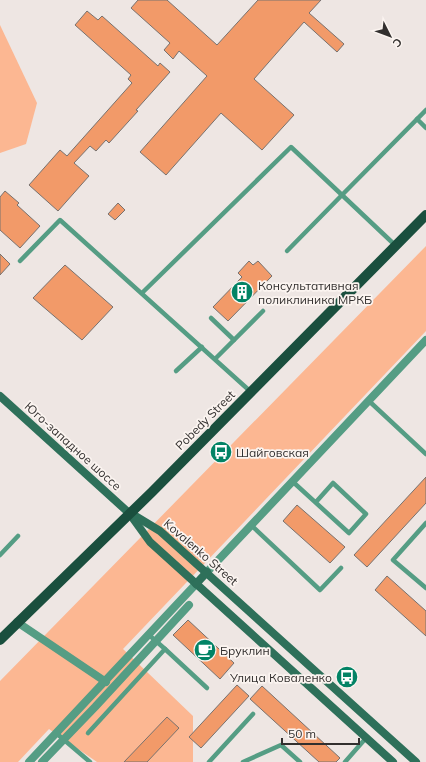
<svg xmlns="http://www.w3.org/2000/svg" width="426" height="762" font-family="Mulish,sans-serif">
<rect width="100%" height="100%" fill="#eee6e3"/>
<!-- green -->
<g fill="#fcb792">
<polygon points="0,25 37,103 26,144 0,153"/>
<polygon points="426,246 426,331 123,649 193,716 193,762 97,762 49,729 18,762 0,762 0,681"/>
</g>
<!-- building -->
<g fill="#f29a69" stroke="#78726f">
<polygon points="138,0 167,0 217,45 258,0 321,0 309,13 344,44 337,52 304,22 254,79 294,115 262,150 221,113 166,175 140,152 207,76 179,51 173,59 164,50 170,43 131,8"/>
<polygon points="87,11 98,20 102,16 158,66 160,63 170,72 136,110 138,111 109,143 106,140 96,151 90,146 74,163 89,176 58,211 29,185 60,150 67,156 132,83 128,79 131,75 75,25"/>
<polygon points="5,191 19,203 17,205 40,226 20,248 0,230 0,197"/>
<polygon points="118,203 125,210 115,220 108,214"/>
<polygon points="0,254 10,264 0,275"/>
<polygon points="249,261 253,265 258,261 272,276 228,321 213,307 242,277 238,273"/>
<polygon points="65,265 113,307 82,340 33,298"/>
<polygon points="426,477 426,503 367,567 354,555"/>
<polygon points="297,505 345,547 330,563 283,521"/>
<polygon points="387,576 426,611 426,636 375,590"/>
<polygon points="188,620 234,663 220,679 173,635"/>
<polygon points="237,685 249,696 201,748 189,737"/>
<polygon points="262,686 340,758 336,762 319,762 250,699"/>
<polygon points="167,717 179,728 147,762 124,762"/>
</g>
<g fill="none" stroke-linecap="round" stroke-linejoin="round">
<!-- lane -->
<g stroke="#559d84" stroke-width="4.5">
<polyline points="417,119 426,128"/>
<polyline points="287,251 342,195 396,246"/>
<polyline points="20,261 60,220 251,392"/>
<polyline points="142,293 291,147 342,195 426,110"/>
<polyline points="211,318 234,340"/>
<polyline points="215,359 263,311"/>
<polyline points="176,371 202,347"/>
<polyline points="369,401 426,454"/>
<polyline points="292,481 349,533 366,514 333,483 316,502"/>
<polyline points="426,523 393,560 426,588"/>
<polyline points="251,525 320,590 341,568"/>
<polyline points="0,555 18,536"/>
<polyline points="165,649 207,688"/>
<polyline points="56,733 90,762"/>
<polyline points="88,733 165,649 149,635"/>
<polyline points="209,762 253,714"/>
<polyline points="243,762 281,745 300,762"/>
<polyline points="345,762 366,738"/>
</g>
<!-- street -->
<g stroke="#559d84" stroke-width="8">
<polyline points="207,572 426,340"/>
<polyline points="17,622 106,682"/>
<polyline points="29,762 196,584"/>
<polyline points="42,762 95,707 189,605"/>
</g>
<!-- secondary -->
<g stroke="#2e705a" stroke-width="8">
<polyline points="0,396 129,513 150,542 393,762"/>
<polyline points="132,514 160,531 416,762"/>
<polyline points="196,584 207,572"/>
</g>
<!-- primary -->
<polyline stroke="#1a4f3e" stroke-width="10" points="0,640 152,492 426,215"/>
</g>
<!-- icons -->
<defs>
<g id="building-disc" transform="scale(1.15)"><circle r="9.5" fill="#028365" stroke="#fbf4f0"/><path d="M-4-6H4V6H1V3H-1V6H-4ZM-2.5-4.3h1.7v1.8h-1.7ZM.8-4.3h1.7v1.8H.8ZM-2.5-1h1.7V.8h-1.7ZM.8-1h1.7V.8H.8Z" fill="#fff"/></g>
<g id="bus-disc" transform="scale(1.15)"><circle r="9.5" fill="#028365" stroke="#fbf4f0"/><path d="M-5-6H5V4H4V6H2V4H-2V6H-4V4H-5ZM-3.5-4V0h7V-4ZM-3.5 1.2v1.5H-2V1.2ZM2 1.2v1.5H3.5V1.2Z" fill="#fff"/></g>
<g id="cafe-disc" transform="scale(1.15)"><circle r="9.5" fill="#028365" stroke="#fbf4f0"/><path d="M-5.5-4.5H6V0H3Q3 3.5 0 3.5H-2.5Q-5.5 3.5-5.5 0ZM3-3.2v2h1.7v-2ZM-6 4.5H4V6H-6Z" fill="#fff"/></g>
</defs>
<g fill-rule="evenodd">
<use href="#building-disc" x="242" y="292"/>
<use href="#bus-disc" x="221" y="452"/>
<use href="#cafe-disc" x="205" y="650"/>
<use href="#bus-disc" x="347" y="677"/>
</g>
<g text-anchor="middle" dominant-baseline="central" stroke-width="3.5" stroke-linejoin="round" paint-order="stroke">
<!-- poi labels -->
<g font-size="12" fill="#322f2e" stroke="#fbf4f0" text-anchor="start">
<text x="258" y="285">Консультативная<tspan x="258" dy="14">поликлиника МРКБ</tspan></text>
<text x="236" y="452">Шайговская</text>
<text x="220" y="650">Бруклин</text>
<text x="332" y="677" text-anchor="end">Улица Коваленко</text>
</g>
<!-- street labels -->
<g font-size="12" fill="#322f2e" stroke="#fbf4f0">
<text transform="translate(205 420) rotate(-45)">Pobedy Street</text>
<text transform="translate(73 446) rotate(42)">Юго-западное шоссе</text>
<text transform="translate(201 552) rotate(41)">Kovalenko Street</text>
</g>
</g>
<!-- north arrow -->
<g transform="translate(390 36) rotate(132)" stroke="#fbf4f0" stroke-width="3" paint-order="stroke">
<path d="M0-3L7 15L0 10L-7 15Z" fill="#322f2e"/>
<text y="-6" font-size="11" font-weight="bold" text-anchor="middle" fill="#322f2e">С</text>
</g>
<!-- scale -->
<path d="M282 738v6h77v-6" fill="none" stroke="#322f2e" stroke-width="2"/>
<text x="288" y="738" font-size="12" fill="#322f2e" stroke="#fbf4f0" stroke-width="3" paint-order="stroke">50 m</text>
</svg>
